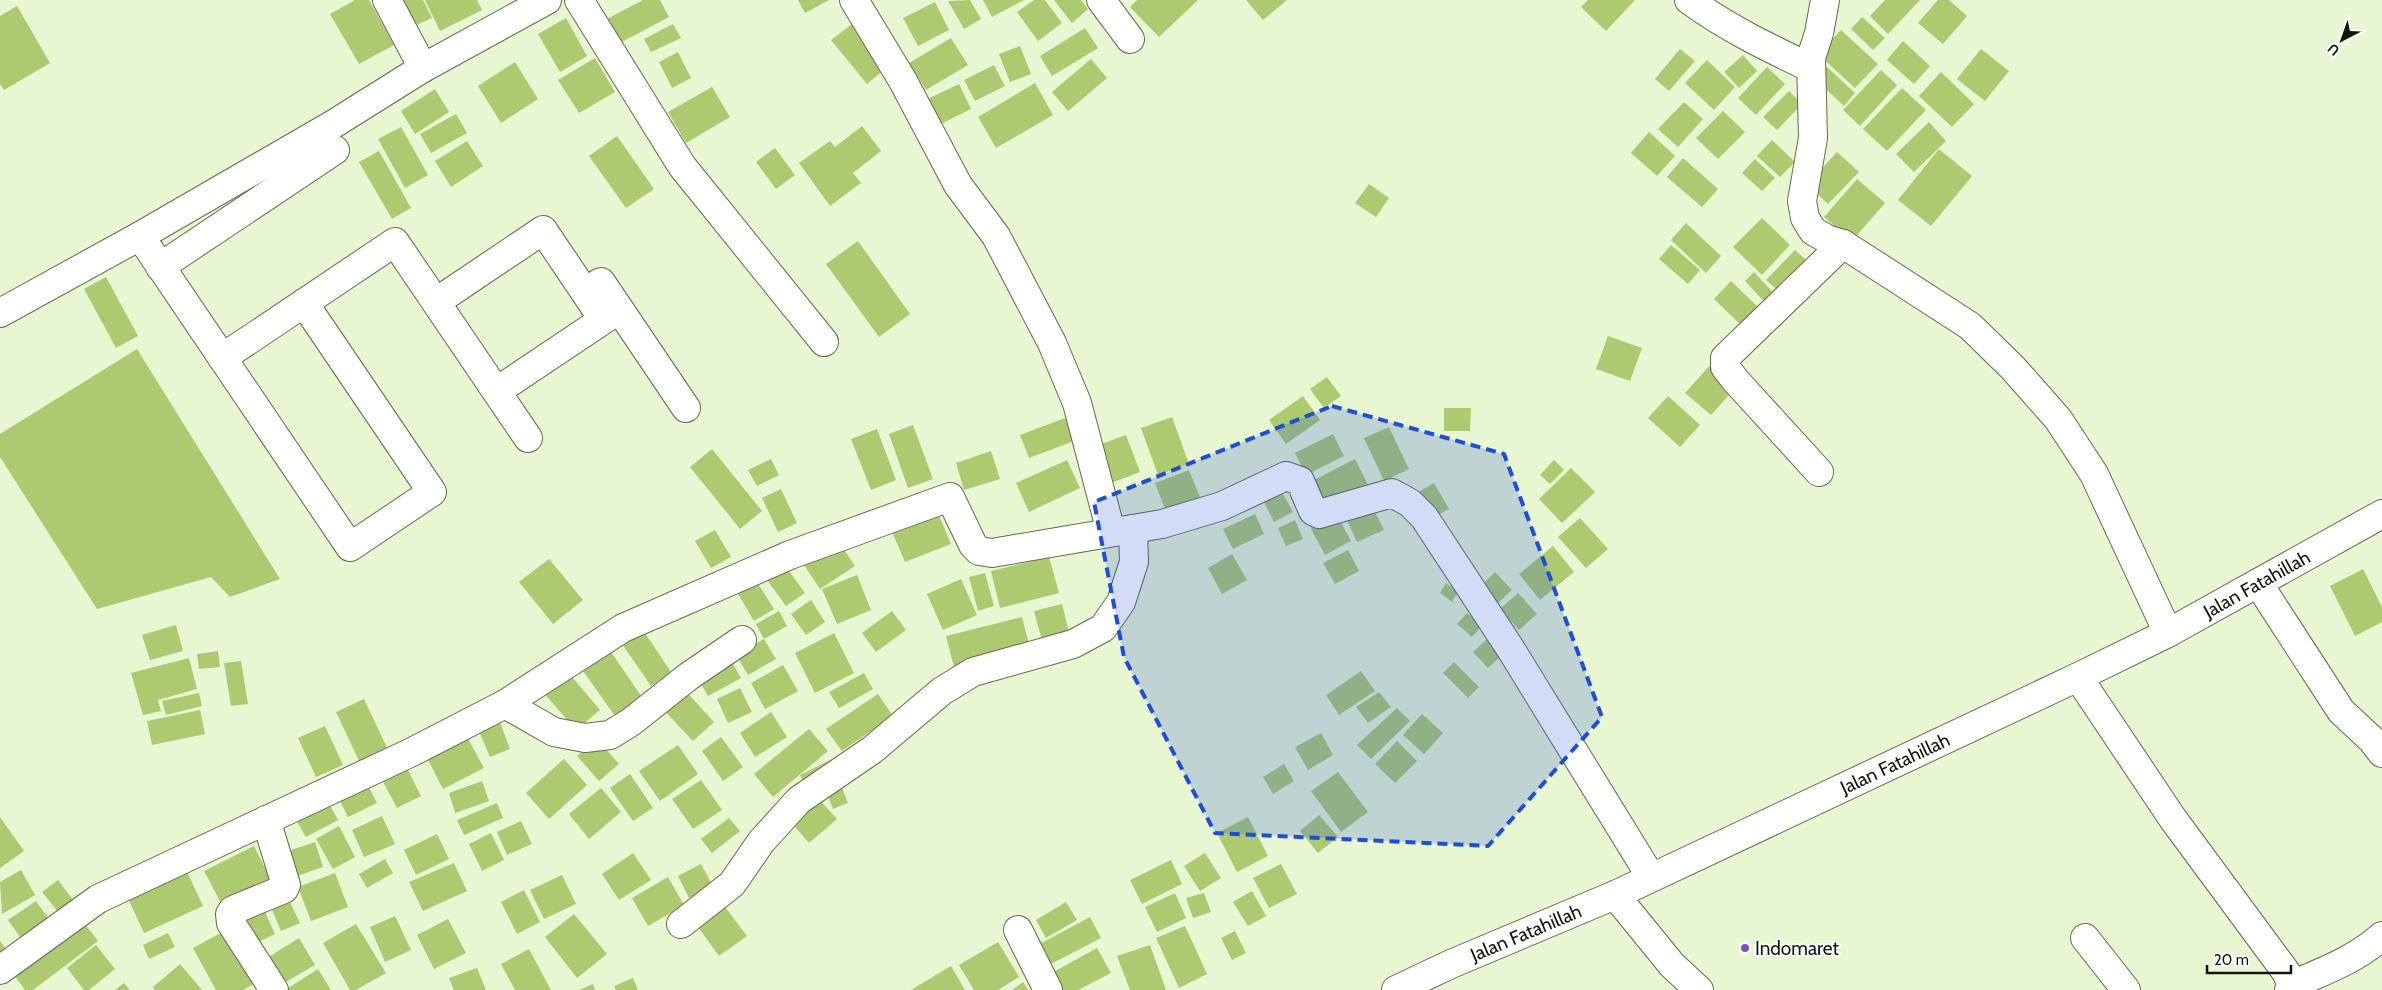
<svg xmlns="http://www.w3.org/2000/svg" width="2382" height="990" font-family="Cabin,sans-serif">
<rect width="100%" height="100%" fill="#e8f6d1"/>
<!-- building -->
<g fill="#adca71">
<polygon points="355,0 369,0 394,45 359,64 330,14"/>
<polygon points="391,0 423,0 432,18 405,30"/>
<polygon points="425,0 477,0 482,10 440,31"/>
<polygon points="643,0 660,0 669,17 616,45 603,21"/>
<polygon points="798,0 829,0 805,13"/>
<polygon points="970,0 981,19 964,29 948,1"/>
<polygon points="983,0 1024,0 992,17"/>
<polygon points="1034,0 1045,0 1062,23 1038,41 1017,12"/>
<polygon points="1054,0 1081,0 1088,9 1072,23"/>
<polygon points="1137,0 1198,0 1159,37 1130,7"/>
<polygon points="1246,0 1287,0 1263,20"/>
<polygon points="1588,0 1635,0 1606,31 1581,7"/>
<polygon points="1885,0 1920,0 1888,34 1870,16"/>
<polygon points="1938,0 1949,0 1967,16 1943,44 1918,23"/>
<polygon points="935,2 949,30 918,46 903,18"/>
<polygon points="17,6 50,63 4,90 0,84 0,16"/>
<polygon points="1862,17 1885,38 1873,50 1851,29"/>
<polygon points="566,18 587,56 560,72 538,34"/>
<polygon points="856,21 891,64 867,84 831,40"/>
<polygon points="673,24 681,38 651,52 644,39"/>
<polygon points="1085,28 1098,48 1052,76 1040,56"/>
<polygon points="1841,30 1878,64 1855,88 1818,54"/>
<polygon points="951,38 968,65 926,90 909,63"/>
<polygon points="1903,41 1930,66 1914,84 1887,60"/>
<polygon points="1020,46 1031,74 1010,82 999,54"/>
<polygon points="1680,49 1695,61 1669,91 1655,79"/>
<polygon points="1981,49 2009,71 1985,101 1957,79"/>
<polygon points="678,52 691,78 672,88 659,62"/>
<polygon points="1743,55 1757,71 1739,88 1724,72"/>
<polygon points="595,58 615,92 579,113 558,80"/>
<polygon points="1091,59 1107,78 1068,111 1052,92"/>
<polygon points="1707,60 1735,87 1714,110 1685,83"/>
<polygon points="515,62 538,99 501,123 478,86"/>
<polygon points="994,65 1005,86 975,101 964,80"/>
<polygon points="1767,67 1785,84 1756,115 1738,98"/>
<polygon points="1827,67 1855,93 1844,106 1816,80"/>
<polygon points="1881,70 1897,85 1860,126 1843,110"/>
<polygon points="1941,72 1974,104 1952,127 1919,96"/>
<polygon points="1035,83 1053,115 996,148 978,117"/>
<polygon points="959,84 971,109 929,130 917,104"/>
<polygon points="712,87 730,117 686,143 668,112"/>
<polygon points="1902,88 1926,110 1887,151 1863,129"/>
<polygon points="435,89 449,112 415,134 401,111"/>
<polygon points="1789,91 1802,104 1777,130 1763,117"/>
<polygon points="1684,102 1703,119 1678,147 1658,129"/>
<polygon points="1723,111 1745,132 1718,159 1696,138"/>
<polygon points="456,114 467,133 431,153 420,134"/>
<polygon points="1929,122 1946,141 1914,172 1896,154"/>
<polygon points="862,126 881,151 853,173 861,183 830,206 799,163 830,141 835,147"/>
<polygon points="401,127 428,175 405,188 378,139"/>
<polygon points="1649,132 1675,156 1657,176 1631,153"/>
<polygon points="617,136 654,189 626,208 589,156"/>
<polygon points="1772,140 1795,162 1780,177 1757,156"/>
<polygon points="467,141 483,166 451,187 435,161"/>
<polygon points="775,148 795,175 776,189 756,162"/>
<polygon points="1939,149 1972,176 1931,226 1898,200"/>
<polygon points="379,151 411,208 392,219 359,162"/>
<polygon points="1837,152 1859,172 1828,204 1807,185"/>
<polygon points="1683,158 1718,189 1702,207 1667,177"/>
<polygon points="1755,159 1775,178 1762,191 1742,173"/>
<polygon points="1857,179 1885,203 1852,241 1824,217"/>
<polygon points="1369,184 1389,198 1376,217 1355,203"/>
<polygon points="1762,218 1790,245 1762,275 1733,247"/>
<polygon points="1686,223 1721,256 1706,273 1671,240"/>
<polygon points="858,241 910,314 879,337 826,264"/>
<polygon points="1671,245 1700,270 1688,284 1659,259"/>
<polygon points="1795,250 1813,266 1784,296 1766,280"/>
<polygon points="1754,272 1781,301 1772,310 1745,281"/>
<polygon points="106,277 138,336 116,348 84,289"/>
<polygon points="1731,281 1760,309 1743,327 1714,299"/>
<polygon points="1608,336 1642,348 1630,381 1596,369"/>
<polygon points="137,349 280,579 230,597 211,577 97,609 0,457 0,434"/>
<polygon points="1712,363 1738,385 1711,415 1685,393"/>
<polygon points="1327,377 1341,396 1324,408 1310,389"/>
<polygon points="1303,396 1320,420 1286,444 1269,420"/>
<polygon points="1668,396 1700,425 1680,447 1648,418"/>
<polygon points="1444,408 1471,408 1470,431 1444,431"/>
<polygon points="1172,417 1189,464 1158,475 1141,428"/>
<polygon points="1065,418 1074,441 1029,458 1020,435"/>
<polygon points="913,425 933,479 908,488 889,434"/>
<polygon points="1389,427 1409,469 1384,481 1364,438"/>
<polygon points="877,429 896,480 871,490 851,439"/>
<polygon points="1333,434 1344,456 1306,475 1295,453"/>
<polygon points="1126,435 1140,472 1111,483 1096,446"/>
<polygon points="712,449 762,511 740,529 690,467"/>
<polygon points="991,451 1000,479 964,490 956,463"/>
<polygon points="771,459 779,475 757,486 748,470"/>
<polygon points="1355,459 1368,485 1324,508 1310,482"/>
<polygon points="1067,460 1080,488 1029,512 1016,483"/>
<polygon points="1554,460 1564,470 1550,484 1540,475"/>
<polygon points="1571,468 1595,492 1562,523 1539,499"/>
<polygon points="1189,470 1203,505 1169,519 1155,483"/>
<polygon points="1434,483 1449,509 1433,518 1418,492"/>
<polygon points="781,489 797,523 778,532 762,498"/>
<polygon points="1282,492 1293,512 1274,522 1264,502"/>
<polygon points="1370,502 1384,530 1357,542 1344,514"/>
<polygon points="936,508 951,544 905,562 890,527"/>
<polygon points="1255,514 1264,534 1233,549 1223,529"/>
<polygon points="1337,515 1351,541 1325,555 1311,529"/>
<polygon points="1580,518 1608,549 1586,568 1558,537"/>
<polygon points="1295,520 1303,539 1286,546 1278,528"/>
<polygon points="715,530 731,557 711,568 695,541"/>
<polygon points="839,542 855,566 820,589 804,565"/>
<polygon points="1553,546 1574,572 1540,600 1519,574"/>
<polygon points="1348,550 1359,571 1335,584 1323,563"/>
<polygon points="1232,554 1247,580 1222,594 1208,568"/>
<polygon points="1049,557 1059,593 1000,608 991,571"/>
<polygon points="549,559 583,600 553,624 519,582"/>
<polygon points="783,563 805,593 786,606 765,577"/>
<polygon points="2363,569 2382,607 2382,622 2355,636 2330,586"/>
<polygon points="1495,572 1512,590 1497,604 1481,586"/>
<polygon points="985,573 994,606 978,611 969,577"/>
<polygon points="857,575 871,610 837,624 822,589"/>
<polygon points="961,579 977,615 943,630 927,594"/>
<polygon points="756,580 774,609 754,621 737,592"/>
<polygon points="1446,583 1458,592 1452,602 1440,593"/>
<polygon points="1518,593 1537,614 1519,630 1500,609"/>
<polygon points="811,600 825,622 806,635 791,614"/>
<polygon points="1062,604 1070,636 1043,644 1034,611"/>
<polygon points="779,611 787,626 764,639 756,624"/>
<polygon points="892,611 906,630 876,652 862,633"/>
<polygon points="1467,613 1482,626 1472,637 1457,624"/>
<polygon points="1022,617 1030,648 954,667 946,636"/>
<polygon points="176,625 183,651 150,660 142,635"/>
<polygon points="641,627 671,672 651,686 620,641"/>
<polygon points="834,633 854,673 815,693 795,653"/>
<polygon points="764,639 776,659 748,675 736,655"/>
<polygon points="1487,639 1502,655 1488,668 1473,652"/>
<polygon points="609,649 644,700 617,719 581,668"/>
<polygon points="218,651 220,667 199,669 197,654"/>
<polygon points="189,658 197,689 158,700 161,711 143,715 131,673"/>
<polygon points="730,659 741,678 708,696 697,677"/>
<polygon points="241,661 248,704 231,706 224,663"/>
<polygon points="1454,662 1479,687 1468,698 1443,673"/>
<polygon points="783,665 798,691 765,709 751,683"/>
<polygon points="567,671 600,710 576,730 542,691"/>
<polygon points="1361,671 1375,691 1339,715 1326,695"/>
<polygon points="864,673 873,689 839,708 829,692"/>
<polygon points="681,686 714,722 693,741 660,706"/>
<polygon points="740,688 752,712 728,723 717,699"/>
<polygon points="1379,692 1391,707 1368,723 1356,707"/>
<polygon points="199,693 202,706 166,715 162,701"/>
<polygon points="878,694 893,716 842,751 826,729"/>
<polygon points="364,699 390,754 362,767 336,712"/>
<polygon points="1397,708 1410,721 1371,759 1357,745"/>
<polygon points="200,710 205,734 152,745 147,721"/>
<polygon points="771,712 787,737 755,757 740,733"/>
<polygon points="1422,714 1443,733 1424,754 1403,735"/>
<polygon points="500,722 510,749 490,757 479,731"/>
<polygon points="325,726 343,765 316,777 298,738"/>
<polygon points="809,729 828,751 773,797 754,774"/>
<polygon points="1321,733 1333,755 1308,770 1295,747"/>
<polygon points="466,735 484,768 443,789 426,756"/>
<polygon points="721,737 743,767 723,781 702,751"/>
<polygon points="597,739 619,764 599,781 577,756"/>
<polygon points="1397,741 1417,761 1395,783 1375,764"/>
<polygon points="678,745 698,774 660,801 639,771"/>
<polygon points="564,759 587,785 549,819 526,793"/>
<polygon points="832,759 839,773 807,790 800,775"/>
<polygon points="1284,764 1294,781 1273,794 1263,777"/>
<polygon points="406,766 421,796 397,808 381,778"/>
<polygon points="1338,772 1368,812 1341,832 1311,791"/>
<polygon points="630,774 653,808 633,821 610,788"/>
<polygon points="364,777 377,803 348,817 335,791"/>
<polygon points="701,780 722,810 693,829 672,799"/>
<polygon points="482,781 489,801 455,813 449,793"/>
<polygon points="601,788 621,812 589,839 569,814"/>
<polygon points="842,788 848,803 833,809 827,794"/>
<polygon points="324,795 338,820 306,837 292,813"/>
<polygon points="817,797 837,819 809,843 790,821"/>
<polygon points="497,803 503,818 464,835 457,820"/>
<polygon points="1319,815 1338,837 1318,853 1300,831"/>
<polygon points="382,816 395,844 364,857 352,830"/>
<polygon points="0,817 24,851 0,868"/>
<polygon points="1248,817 1268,856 1237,872 1217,833"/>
<polygon points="729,818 740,831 712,853 701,839"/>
<polygon points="521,821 532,844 507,855 497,832"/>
<polygon points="339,826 355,857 333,869 316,839"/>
<polygon points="491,833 504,860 482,871 469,844"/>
<polygon points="437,834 449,859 416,875 404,850"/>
<polygon points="315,842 323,867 297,876 288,851"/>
<polygon points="254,846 272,882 223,907 204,871"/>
<polygon points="633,853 651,880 619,900 602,874"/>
<polygon points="1205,853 1221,878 1200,891 1184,866"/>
<polygon points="385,859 393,873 367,888 359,874"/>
<polygon points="1171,860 1182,884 1142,904 1130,880"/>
<polygon points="454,863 467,891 423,911 409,882"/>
<polygon points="701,864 713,886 689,898 678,876"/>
<polygon points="1281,864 1297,894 1269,908 1253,878"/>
<polygon points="184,865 203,906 144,933 125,892"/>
<polygon points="21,870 35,895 2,914 0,882"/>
<polygon points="335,873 348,907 311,921 298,887"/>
<polygon points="562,875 576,904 544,919 530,890"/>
<polygon points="668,877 684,905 648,926 632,898"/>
<polygon points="58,880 74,901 59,913 42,892"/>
<polygon points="524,890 540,922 517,934 501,902"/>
<polygon points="1252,891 1266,916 1248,926 1233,902"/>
<polygon points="1175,893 1186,918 1157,932 1145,907"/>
<polygon points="1204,893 1211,912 1193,918 1186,898"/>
<polygon points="288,898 300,923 281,931 270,905"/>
<polygon points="36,901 48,918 20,937 8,920"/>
<polygon points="1066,902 1077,920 1046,938 1036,920"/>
<polygon points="722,903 747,936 719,956 695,923"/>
<polygon points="263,908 275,934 250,946 238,920"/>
<polygon points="574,914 607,954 577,978 545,937"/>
<polygon points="395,916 411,950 385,962 370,927"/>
<polygon points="1090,917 1101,938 1047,966 1036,946"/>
<polygon points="81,919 98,941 33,990 25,990 11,971"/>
<polygon points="448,919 466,953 434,969 417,935"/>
<polygon points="356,924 386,973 356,990 350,990 323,943"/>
<polygon points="1185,926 1207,974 1179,988 1156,938"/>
<polygon points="224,931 254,984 243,990 216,990 193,948"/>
<polygon points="1235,931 1246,953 1232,960 1221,938"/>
<polygon points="168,933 175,947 149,959 143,945"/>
<polygon points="299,938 315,965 277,987 262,961"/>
<polygon points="0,941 8,952 0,959"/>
<polygon points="998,942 1019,977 998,990 974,990 959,965"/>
<polygon points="96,945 115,969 89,990 84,990 67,968"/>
<polygon points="1150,945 1166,990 1130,990 1117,956"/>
<polygon points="1097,948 1111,973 1078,990 1054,990 1046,976"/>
<polygon points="529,949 551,990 515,990 501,964"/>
<polygon points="180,964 202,990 155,990 153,987"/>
<polygon points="951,966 965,990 911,990"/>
<polygon points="477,968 486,990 454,990 449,978"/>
<polygon points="318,969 331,990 285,990"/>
<polygon points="633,978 638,990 616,990 614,986"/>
<polygon points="1023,982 1028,990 1012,990"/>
<polygon points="124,983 130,990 115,990"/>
<polygon points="593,984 595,990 579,990"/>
</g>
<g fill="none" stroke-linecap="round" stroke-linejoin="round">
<!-- minor casing -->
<g stroke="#606b4b" stroke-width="30">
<g id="minor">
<polyline points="387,0 423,68"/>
<polyline points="579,0 682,166 824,342"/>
<polyline points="854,0 903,81 958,185 996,236 1052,343 1077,403 1111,532"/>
<polyline points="1101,0 1130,39"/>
<path d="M1689,0C1727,28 1769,48 1811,68"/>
<polyline points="1825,0 1819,33 1811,58 1813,138 1802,201 1805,218 1813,231 1829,240 1843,244 1970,326 2013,368 2058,419 2094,474 2168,633"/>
<polyline points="140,236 350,547 432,492 304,303"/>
<polyline points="160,267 335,150"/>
<polyline points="599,283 601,282 686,408"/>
<polyline points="436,302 543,230 603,319"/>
<polyline points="0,313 140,236 332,125 423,68 547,0"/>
<polyline points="222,358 395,242 528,438"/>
<polyline points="497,391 618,310"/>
<polyline points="1819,472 1736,381 1725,367 1725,358 1843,244"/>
<polyline points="2258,583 2341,711 2372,740 2382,753"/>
<polyline points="2078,677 2173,819 2286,972 2292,985 2289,990"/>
<polyline points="505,704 554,732 585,738 610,735 631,722 689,676 742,640"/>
<polyline points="266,820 286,885 284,889 233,910 230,914 231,923 274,990"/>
<polyline points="1615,895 1672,965 1699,990"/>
<polyline points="681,924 732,884 761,842 799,800 872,750 942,691 973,672 1073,644 1103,628 1121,602 1134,562 1133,529"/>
<polyline points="1018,930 1048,990"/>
<polyline points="2085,938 2126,990"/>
<polyline points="0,970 98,899 412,752 505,704 623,628 790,555 950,497 973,545 979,551 992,553 1162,524 1222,506 1286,476 1300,481 1313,511 1319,514 1392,493 1410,503 1424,517 1510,648 1651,877"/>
<path d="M2292,985C2324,971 2355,960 2382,936"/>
<path id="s1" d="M1396,990L1451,964L1615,895L2078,677L2168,633L2382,514"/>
</g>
</g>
<!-- minor -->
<use href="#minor" stroke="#fff" stroke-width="28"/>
</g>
<!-- marked area -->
<path fill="#1d4ed8" fill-opacity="0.2" stroke="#1d4ed8" stroke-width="4" stroke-dasharray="10 6" stroke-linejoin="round" d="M1332,406L1504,454L1602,717L1488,846L1215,833L1124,657L1094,502Z"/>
<!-- markers -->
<circle fill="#7850c9" stroke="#fff" stroke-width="2" cx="1745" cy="948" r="5"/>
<g text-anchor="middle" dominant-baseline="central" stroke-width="4" stroke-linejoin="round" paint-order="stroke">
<!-- street labels -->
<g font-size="19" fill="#111508" stroke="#fff">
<text stroke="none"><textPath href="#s1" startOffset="952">Jalan Fatahillah</textPath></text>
<text stroke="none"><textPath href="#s1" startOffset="548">Jalan Fatahillah</textPath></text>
<text stroke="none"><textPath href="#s1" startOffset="142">Jalan Fatahillah</textPath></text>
</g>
<!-- poi labels -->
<g font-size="19" fill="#111508" stroke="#fff" text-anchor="start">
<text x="1755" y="948">Indomaret</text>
</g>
</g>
<!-- north arrow -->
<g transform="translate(2342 40) rotate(221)" stroke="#ffffff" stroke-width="4" paint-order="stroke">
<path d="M0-4L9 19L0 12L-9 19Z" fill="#111508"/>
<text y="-8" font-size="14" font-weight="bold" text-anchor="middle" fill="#111508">U</text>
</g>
<!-- scale -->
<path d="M2207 965v8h84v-8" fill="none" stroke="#111508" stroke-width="2.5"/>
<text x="2214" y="965" font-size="15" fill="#111508" stroke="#ffffff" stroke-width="4" paint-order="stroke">20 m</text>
</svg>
